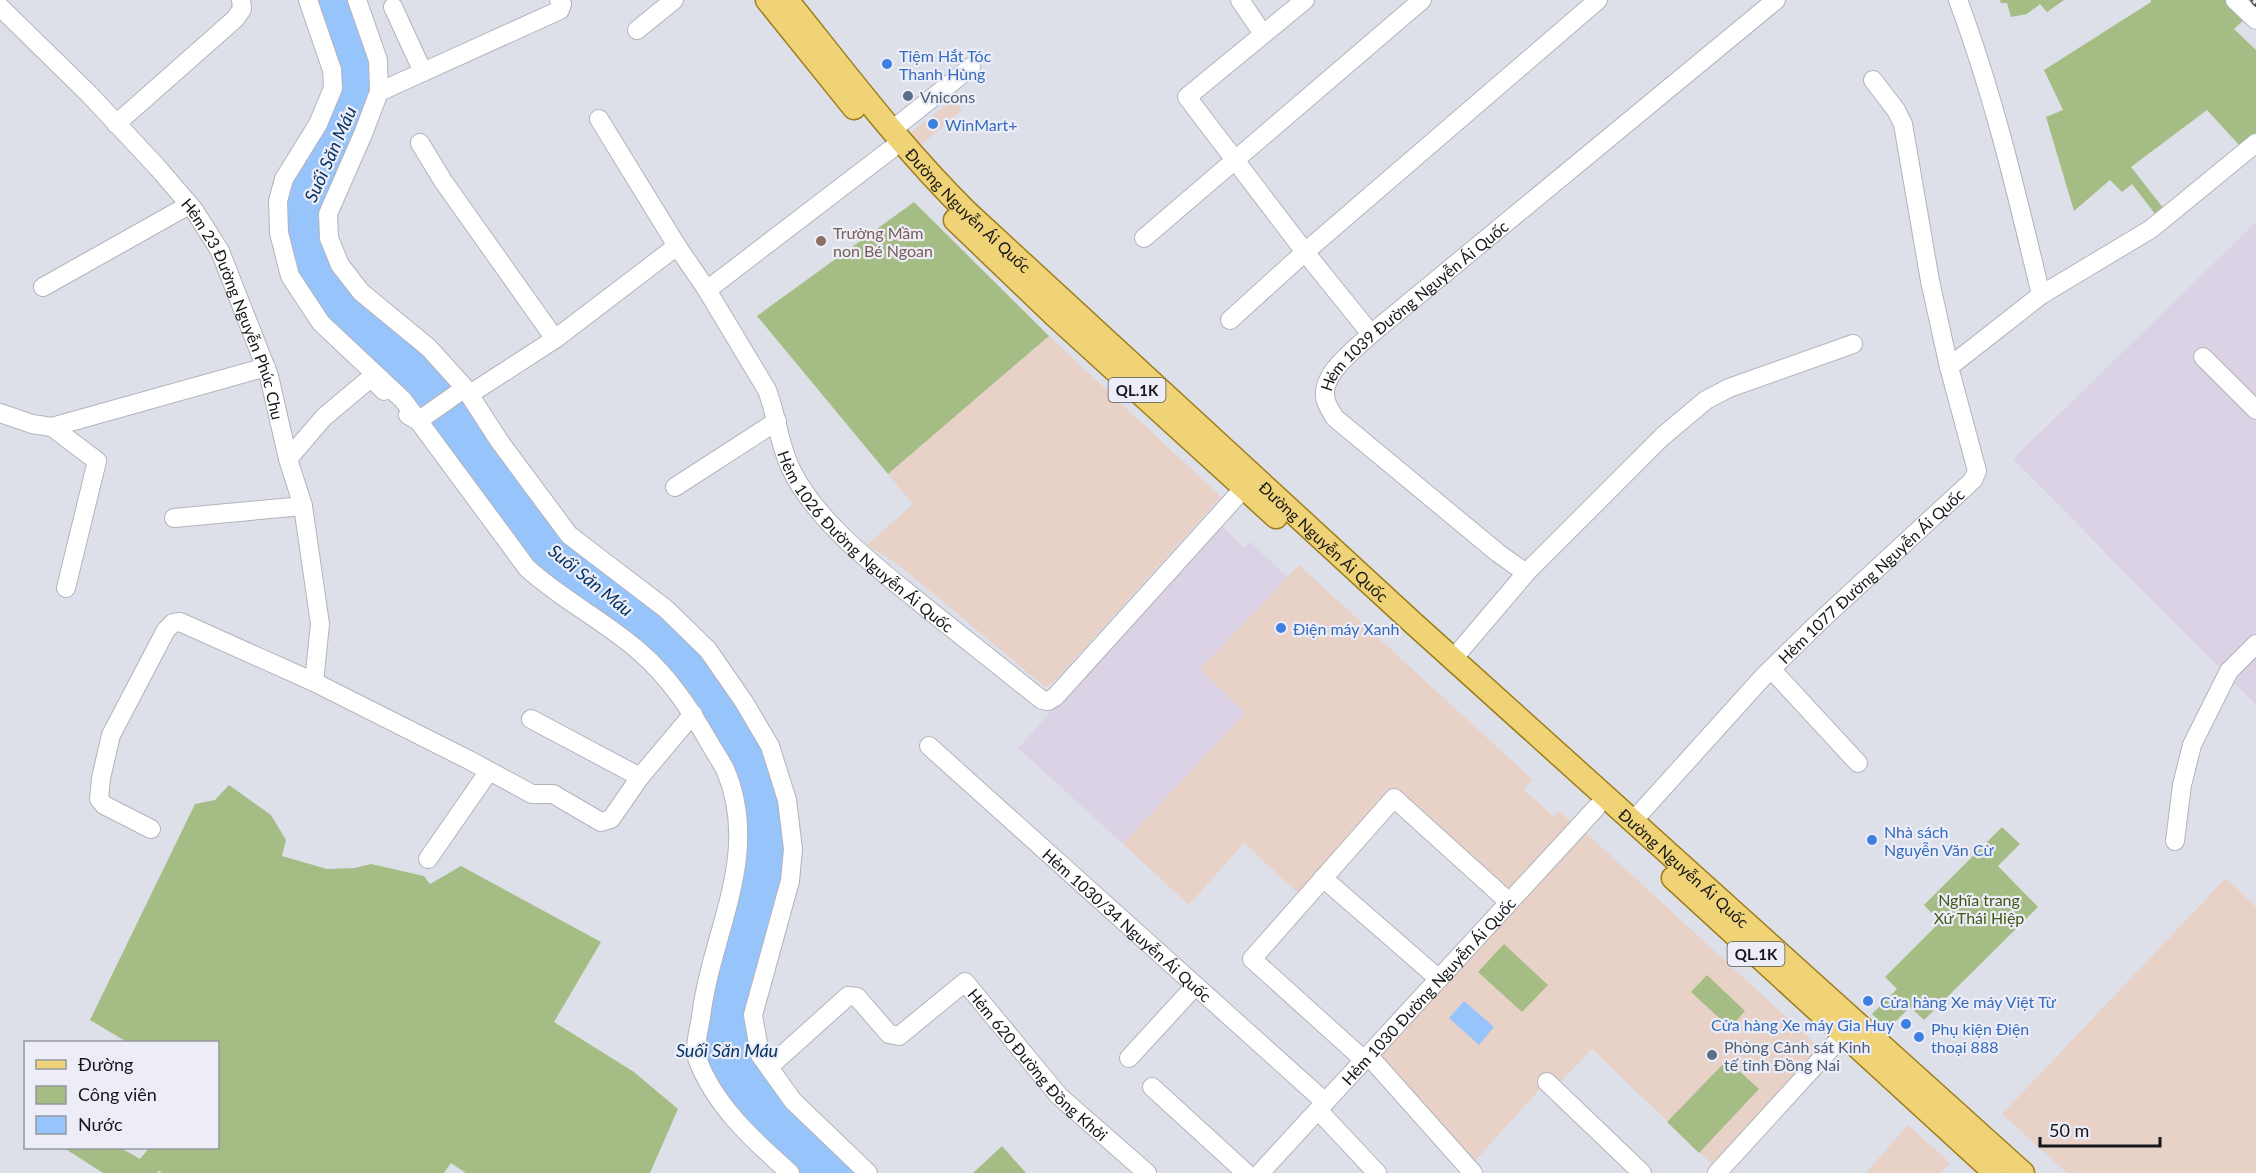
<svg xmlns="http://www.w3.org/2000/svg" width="2256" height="1173" font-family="Lato,sans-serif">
<rect width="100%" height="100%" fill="#dee0e9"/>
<!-- commercial -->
<g fill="#e8d1c7">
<polygon points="954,99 962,110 915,150 905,137"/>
<polygon points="1049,336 1221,497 1053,683 1045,687 923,585 893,561 867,545 913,504 888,474"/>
<polygon points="1299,565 1532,779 1524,790 1553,816 1559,811 1575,825 1509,895 1394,790 1300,895 1244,843 1189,905 1123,844 1244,713 1200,669"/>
<polygon points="1584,831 1819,1047 1712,1164 1592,1049 1557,1085 1550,1078 1473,1163 1378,1057"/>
<polygon points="2226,878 2256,907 2256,1173 2067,1173 2002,1114"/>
<polygon points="1908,1125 1950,1163 1941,1173 1866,1173"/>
</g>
<!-- industrial -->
<g fill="#dcd2e6">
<polygon points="2256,222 2256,705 2013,459"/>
<polygon points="1220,524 1243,548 1250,542 1288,577 1200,669 1245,713 1123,844 1018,748"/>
</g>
<!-- green -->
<g fill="#a5bd85">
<polygon points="2000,0 2064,0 2047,12 2040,4 2027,14 2011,17 2007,3 2001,3"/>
<polygon points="2151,0 2227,0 2246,18 2234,29 2256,50 2256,133 2240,146 2207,110 2131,167 2164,209 2156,215 2132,184 2122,192 2110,180 2074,211 2046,117 2063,110 2044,70 2151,2"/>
<polygon points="914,202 1049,336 888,474 757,316"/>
<polygon points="229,785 271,815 286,840 282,856 327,869 355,868 371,864 424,876 430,884 461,866 601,942 554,1022 634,1072 678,1109 650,1173 466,1173 451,1163 444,1173 162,1173 159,1171 157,1173 103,1173 64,1148 121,1148 140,1159 149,1148 218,1148 218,1042 127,1042 90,1020 195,804 215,800"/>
<polygon points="2002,827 2020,844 1998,866 2038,907 1924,1020 1910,1007 1887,1030 1872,1014 1897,989 1885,977 1940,922 1924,905"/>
<polygon points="1504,944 1548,985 1522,1012 1478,972"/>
<polygon points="1707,975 1745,1011 1730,1028 1691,992"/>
<polygon points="1727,1060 1759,1089 1699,1153 1667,1122"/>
<polygon points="1002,1146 1026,1173 973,1173"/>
</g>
<!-- water -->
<g fill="#97c4fa">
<polygon points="314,0 351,0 371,60 373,92 323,239 456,388 548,518 661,613 703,653 765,749 782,801 787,848 754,1056 861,1173 799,1173 758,1137 718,1091 702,1054 709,998 745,855 698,711 551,582 327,320 295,274 284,233 284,202 289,182 338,89"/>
<polygon points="1464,1001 1494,1027 1479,1045 1449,1018"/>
</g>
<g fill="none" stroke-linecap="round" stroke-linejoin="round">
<!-- minor casing -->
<g stroke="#b2b3bc" stroke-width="20">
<g id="minor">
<path d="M308,0L332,70L333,88L318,124L284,179L278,201L279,233L290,276L321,323L403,400L527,568C562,600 605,621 640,652C669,677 690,709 709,742C714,751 720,760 725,769C762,855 711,932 701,1017C699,1029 694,1047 697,1058C714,1105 753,1140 790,1173"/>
<polyline points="357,0 378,60 379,92 363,134 328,214 329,238 340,265 361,292 429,348 465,388 500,442 569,535 666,609 708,650 744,702 770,746 787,800 793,849 790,881 753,1015 760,1055 793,1101 868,1173"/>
<polyline points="1240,0 1263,34"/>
<polyline points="1305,0 1187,97 1305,252 1371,334"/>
<path d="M1958,0C1994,96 2017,195 2041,295"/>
<polyline points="2235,0 2256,20"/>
<path id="s1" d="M0,7L89,94L158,168L194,210L220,251L269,376L288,459L303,506L320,624L314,682"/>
<polyline points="393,7 423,72"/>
<polyline points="637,30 674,0"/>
<polyline points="379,92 560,10 562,4 559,0"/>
<polyline points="599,119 677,246 707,290"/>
<polyline points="116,124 235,19 242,9 241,0"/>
<polyline points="892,130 971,67"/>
<polyline points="420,143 443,181 555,339"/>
<path id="s2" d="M890,150L707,290L767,390C777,416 779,445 791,469C816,522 879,569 924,606C963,637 1003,669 1042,700L1048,701L1055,697L1244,488"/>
<polyline points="1144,238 1422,0"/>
<polyline points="43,287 189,205"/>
<polyline points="1230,320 1305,252 1598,0"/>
<polyline points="2203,357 2256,410"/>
<polyline points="1949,367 2041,295 2151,229 2256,143"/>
<polyline points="470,394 555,339 677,246"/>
<polyline points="0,413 32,424 52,427 266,367"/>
<polyline points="408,415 418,421 465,388"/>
<polyline points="52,427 97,461 66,588"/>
<polyline points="288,459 324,417 367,381 374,381 384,391"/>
<polyline points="675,487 777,421"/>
<polyline points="174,518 303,506"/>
<polyline points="1526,573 1663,436 1706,400 1729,388 1853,344"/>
<path id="s3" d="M1453,659L1526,573L1498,553L1335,418C1332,413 1328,407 1326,401C1318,375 1355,350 1371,334L1776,0"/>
<polyline points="1771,669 1858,763"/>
<polyline points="531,719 640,777"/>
<path id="s4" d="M929,746L1325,1102"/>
<path id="s5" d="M1633,821L1763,677L1817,624L1973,480L1977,471L1949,367L1930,281L1903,124L1896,110L1873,80"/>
<polyline points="151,829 104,805 99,799 101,778 111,735 166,630 173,623 180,622 314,682 469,760 532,794 553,794 601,822 611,819 640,777 693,714"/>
<polyline points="2175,841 2182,785 2192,745 2229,671 2256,644"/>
<polyline points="428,859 489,771"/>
<polyline points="1323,878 1439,979"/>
<polyline points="1368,1055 1473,1173"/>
<polyline points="1129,1058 1195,986"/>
<polyline points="1364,1060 1252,959 1394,798 1509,902"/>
<path id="s6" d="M769,1067L848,996L857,997L889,1034L899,1036L965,982L1059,1096L1147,1173"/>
<polyline points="1547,1082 1642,1173"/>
<polyline points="1152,1087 1246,1173"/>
<polyline points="1318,1110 1377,1173"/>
<path id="s7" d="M1260,1173L1596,808"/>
<polyline points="1717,1173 1844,1034"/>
</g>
</g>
<!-- major casing -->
<g stroke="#9d7e1b" stroke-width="25">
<g id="major">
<polyline points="767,0 854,108"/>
<path id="s8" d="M787,0C845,72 901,147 967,212L1412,622L2023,1173"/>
<polyline points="955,220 1053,314 1276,517"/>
<polyline points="1673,878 1995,1173"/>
</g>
</g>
<!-- minor -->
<use href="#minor" stroke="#fff" stroke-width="18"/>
<!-- major -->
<use href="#major" stroke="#f0d377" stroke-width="22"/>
<!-- rail casing -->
<g stroke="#4a4b4f" stroke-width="7">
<polyline id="rail" points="2254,0 2256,3"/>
</g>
<!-- rail -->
<use href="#rail" stroke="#ecedf7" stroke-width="4.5" stroke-dasharray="14" stroke-linecap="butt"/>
</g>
<!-- markers -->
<g fill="#3f7fe0" stroke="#ecedf7" stroke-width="2">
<circle cx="887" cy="64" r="6"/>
<circle cx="933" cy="124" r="6"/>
<circle cx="1281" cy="628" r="6"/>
<circle cx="1872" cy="840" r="6"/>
<circle cx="1868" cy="1001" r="6"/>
<circle cx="1906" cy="1024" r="6"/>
<circle cx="1919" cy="1037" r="6"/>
</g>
<g fill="#5c6f8a" stroke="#ecedf7" stroke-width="2">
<circle cx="908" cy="96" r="6"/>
<circle cx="1712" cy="1055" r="6"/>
</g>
<circle fill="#8d6e63" stroke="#ecedf7" stroke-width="2" cx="821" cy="241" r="6"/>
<g text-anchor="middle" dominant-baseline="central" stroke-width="4.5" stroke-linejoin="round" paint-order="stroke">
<!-- shield labels -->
<g fill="#ecedf7" stroke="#56575c" stroke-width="1.5">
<rect x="1108.5" y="378" width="57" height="24" rx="4.5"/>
<rect x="1727.5" y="942" width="57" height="24" rx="4.5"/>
</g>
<g font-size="15" font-weight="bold" fill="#16171a">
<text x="1137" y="390">QL.1K</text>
<text x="1756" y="954">QL.1K</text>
</g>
<!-- shop labels -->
<g font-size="16" fill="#366cbe" stroke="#ecedf7" text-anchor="start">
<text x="899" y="55">Tiệm Hắt Tóc<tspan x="899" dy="18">Thanh Hùng</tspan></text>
<text x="945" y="124">WinMart+</text>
<text x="1293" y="628">Điện máy Xanh</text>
<text x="1884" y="831">Nhà sách<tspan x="1884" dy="18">Nguyễn Văn Cừ</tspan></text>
<text x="1880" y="1001">Cửa hàng Xe máy Việt Từ</text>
<text x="1894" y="1024" text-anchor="end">Cửa hàng Xe máy Gia Huy</text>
<text x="1931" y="1028">Phụ kiện Điện<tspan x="1931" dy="18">thoại 888</tspan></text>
</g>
<!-- service labels -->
<g font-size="16" fill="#4e5e75" stroke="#ecedf7" text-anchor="start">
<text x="920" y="96">Vnicons</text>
<text x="1724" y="1046">Phòng Cảnh sát Kinh<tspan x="1724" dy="18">tế tỉnh Đồng Nai</tspan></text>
</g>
<!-- street labels -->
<g font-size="16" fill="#16171a" stroke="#ecedf7">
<text stroke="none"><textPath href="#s8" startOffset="278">Đường Nguyễn Ái Quốc</textPath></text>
<text stroke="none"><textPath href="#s3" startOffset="513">Hẻm 1039 Đường Nguyễn Ái Quốc</textPath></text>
<text stroke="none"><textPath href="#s1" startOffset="388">Hẻm 23 Đường Nguyễn Phúc Chu</textPath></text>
<text stroke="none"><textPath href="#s2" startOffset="534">Hẻm 1026 Đường Nguyễn Ái Quốc</textPath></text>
<text stroke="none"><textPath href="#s8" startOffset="764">Đường Nguyễn Ái Quốc</textPath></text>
<text stroke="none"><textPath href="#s5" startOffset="342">Hẻm 1077 Đường Nguyễn Ái Quốc</textPath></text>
<text stroke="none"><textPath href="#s8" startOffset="1250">Đường Nguyễn Ái Quốc</textPath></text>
<text stroke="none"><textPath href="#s4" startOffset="267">Hẻm 1030/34 Nguyễn Ái Quốc</textPath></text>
<text stroke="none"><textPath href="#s7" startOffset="248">Hẻm 1030 Đường Nguyễn Ái Quốc</textPath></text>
<text stroke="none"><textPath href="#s6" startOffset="370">Hẻm 620 Đường Đồng Khởi</textPath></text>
</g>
<!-- education labels -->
<g font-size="16" fill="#785e54" stroke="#ecedf7" text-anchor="start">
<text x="833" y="232">Trường Mầm<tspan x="833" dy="18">non Bé Ngoan</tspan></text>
</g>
<!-- park labels -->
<g font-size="16" fill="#415916" stroke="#ecedf7">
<text x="1979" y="899">Nghĩa trang<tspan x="1979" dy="18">Xứ Thái Hiệp</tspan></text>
</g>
<!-- water labels -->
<g font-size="18" font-style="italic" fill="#043464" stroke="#ecedf7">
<text transform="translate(330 154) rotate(-66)">Suối Săn Máu</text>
<text transform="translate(591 580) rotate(39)">Suối Săn Máu</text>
<text x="727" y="1050">Suối Săn Máu</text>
</g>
</g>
<!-- legend -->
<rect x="24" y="1041" width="195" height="108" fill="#ecedf7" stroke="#96979f" stroke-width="1.5"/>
<rect x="36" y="1060" width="30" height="9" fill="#f0d377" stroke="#96979f" stroke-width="1.5"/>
<text x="78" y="1071" font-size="18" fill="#16171a">Đường</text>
<rect x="36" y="1086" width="30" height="18" fill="#a5bd85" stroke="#96979f" stroke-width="1.5"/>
<text x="78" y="1101" font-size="18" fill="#16171a">Công viên</text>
<rect x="36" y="1116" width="30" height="18" fill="#97c4fa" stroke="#96979f" stroke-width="1.5"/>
<text x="78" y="1131" font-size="18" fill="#16171a">Nước</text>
<!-- scale -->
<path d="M2040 1137v9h120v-9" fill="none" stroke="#16171a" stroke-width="3"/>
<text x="2049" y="1137" font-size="18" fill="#16171a" stroke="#ecedf7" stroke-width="4.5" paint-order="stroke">50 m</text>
</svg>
